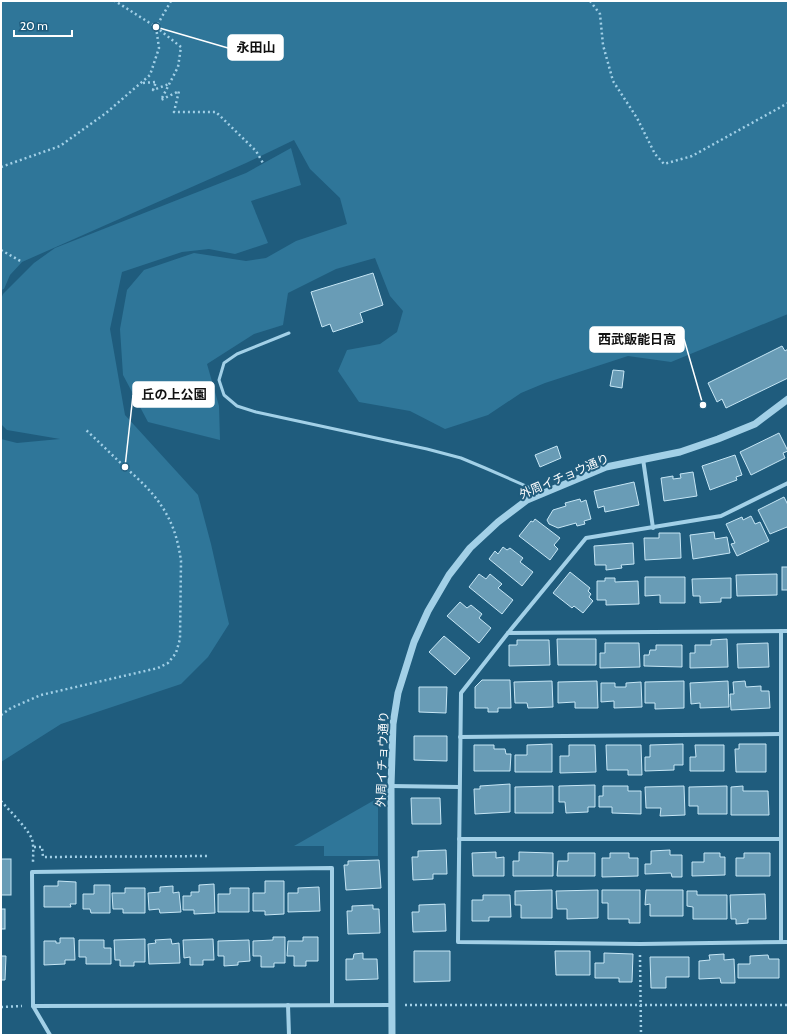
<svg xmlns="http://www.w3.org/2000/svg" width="789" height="1036" font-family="Cabin,'Noto Sans JP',sans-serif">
<rect width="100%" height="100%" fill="#1f5c7d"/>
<!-- green -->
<g fill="#2f7699">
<polygon points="1,1 788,1 788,314 671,362 628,356 545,383 521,393 488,415 445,429 410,411 359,402 338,371 347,350 380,344 397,332 403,311 390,296 375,258 336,269 288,293 283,325 254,334 207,364 219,406 220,440 148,422 123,375 120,329 127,290 144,270 194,253 246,261 266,258 296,241 347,224 340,198 310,169 294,140 246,163 22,262 10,275 4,289 1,290"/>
<polygon points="291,148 301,185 251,201 268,243 235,254 209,249 182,252 122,272 110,329 125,415 198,495 211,544 229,624 208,657 181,684 61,724 1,762 1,439 17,443 60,439 7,430 1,424 1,299 3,294 34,263 55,248 246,173"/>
<polygon points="378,798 378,856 324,856 324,846 294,846"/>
</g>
<!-- building -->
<g fill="#699cb6" stroke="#c6e6f5">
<polygon points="373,273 383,305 360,313 363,322 333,332 330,324 322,327 311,292"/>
<polygon points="782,346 785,351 788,349 788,378 726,408 722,399 717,402 708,383"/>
<polygon points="613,370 624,371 622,388 610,386"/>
<polygon points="779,433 788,451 783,453 785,458 751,475 740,452"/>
<polygon points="557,446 561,458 540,467 535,455"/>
<polygon points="735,455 742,475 736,477 737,480 710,490 702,466"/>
<polygon points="693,472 697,496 664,501 661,478 673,476 673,479 681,478 680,474"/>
<polygon points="634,482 639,505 605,512 604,506 598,508 594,491"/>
<polygon points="784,497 788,505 788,530 787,527 770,534 758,510"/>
<polygon points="580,499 581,502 586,500 591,519 584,521 585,524 577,526 576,523 558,528 549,524 547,520 553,510 566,506 565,503"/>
<polygon points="751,516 755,524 760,522 769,541 737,556 731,544 735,543 726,524 742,517 743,520"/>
<polygon points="535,519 560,538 554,545 558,549 550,560 519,536 531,521 533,522"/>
<polygon points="714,532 715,539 727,537 730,553 693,559 690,535"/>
<polygon points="659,533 680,533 681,558 645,560 644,538 659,538"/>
<polygon points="633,543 634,564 621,565 622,568 606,570 606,565 595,565 594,546"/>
<polygon points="503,547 507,550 510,548 523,558 520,562 533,572 522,586 489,559 495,551 498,554"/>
<rect x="782" y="567" width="6" height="23"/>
<polygon points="570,572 590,588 588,591 591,594 589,597 593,601 583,613 574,606 572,608 553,593"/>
<polygon points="479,574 486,579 490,574 502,584 498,588 513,600 502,614 469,587"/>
<polygon points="777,574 777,595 737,596 736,575"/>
<polygon points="645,577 685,577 685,603 660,603 660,595 645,596"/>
<polygon points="605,578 615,578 615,582 638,581 639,604 606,605 606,600 597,600 597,581 605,581"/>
<polygon points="731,578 731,598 721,598 721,602 700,603 700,596 693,596 692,579"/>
<polygon points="460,602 467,608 471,605 482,614 479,618 491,628 479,643 447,616"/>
<polygon points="444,636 470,658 455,675 429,652"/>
<polygon points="557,639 596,639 596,665 558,665"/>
<polygon points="727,639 728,667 690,668 690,653 695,653 695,645 711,645 711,640"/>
<polygon points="517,640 549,640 550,665 509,666 509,645 517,645"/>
<polygon points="605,643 639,643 640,667 600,668 600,653 605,653"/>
<polygon points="768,643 769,667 738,668 737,644"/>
<polygon points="656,645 682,645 682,667 644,666 644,655 649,655 650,650 656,650"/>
<polygon points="482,680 510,680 511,708 498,708 498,712 488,712 488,708 475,708 475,687"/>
<polygon points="552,681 553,707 528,708 527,703 515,703 514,682"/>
<polygon points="597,681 598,708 575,708 575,702 558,703 558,682"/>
<polygon points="684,681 684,708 655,709 655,703 645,703 645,682"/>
<polygon points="728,681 729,707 700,708 700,703 691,704 690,683"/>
<polygon points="745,681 746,687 761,686 761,691 769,691 770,708 731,710 730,694 734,694 733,682"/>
<polygon points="641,682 642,707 614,708 614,701 601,702 601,683 615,683 615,687 626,687 626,683"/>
<polygon points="419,687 447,687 446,713 419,712"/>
<polygon points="414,736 447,736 447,761 414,760"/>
<polygon points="552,744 552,772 515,772 515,755 527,755 527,745"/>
<polygon points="683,744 683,765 674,765 674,770 645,771 645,757 650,757 650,745"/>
<polygon points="739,744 766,744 766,772 736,772 735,749 739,749"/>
<polygon points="474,745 494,745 494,749 505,749 506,754 511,754 510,771 474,771"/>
<polygon points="569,745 595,745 596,772 560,773 560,756 569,756"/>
<polygon points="606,745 641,745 642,775 628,775 628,770 607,770"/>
<polygon points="695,745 724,745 724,771 690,771 690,757 696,757"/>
<polygon points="510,784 510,812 475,814 474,789 480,789 480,786"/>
<polygon points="595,785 595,807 588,807 588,812 566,813 565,802 559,802 559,786"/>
<polygon points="553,786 553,813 515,813 515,787"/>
<polygon points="603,786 628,786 628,791 641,791 641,814 612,813 612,807 599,807 599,796 603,796"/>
<polygon points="684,786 685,815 660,816 661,808 646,808 645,787"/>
<polygon points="727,786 727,814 698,814 698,806 689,806 689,787"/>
<polygon points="743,786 743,791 768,791 769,815 731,815 731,787"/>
<polygon points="411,798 440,798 441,824 412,824"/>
<polygon points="446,850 447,874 433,874 433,879 413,880 412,857 418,857 418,851"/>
<polygon points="670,850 670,855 682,855 682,877 672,877 671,873 645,874 645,864 651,864 651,851"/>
<polygon points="496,852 496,858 504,857 504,876 473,876 472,853"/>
<polygon points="519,852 553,853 553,876 513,876 513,861 519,861"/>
<polygon points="568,853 595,853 595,876 557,876 558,861 568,861"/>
<polygon points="610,853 629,853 629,858 638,858 638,876 602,877 602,858 610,858"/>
<polygon points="704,853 720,853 720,857 725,857 725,875 692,876 692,862 704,862"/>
<polygon points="744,853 770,853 770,876 736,876 736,858 744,858"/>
<rect x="1" y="859" width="10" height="36"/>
<polygon points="379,860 381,888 346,890 344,865 348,865 348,861"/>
<polygon points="58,881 76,882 76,904 70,904 71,907 44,907 44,886 58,886"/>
<polygon points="265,881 284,881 284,914 265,915 265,911 253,911 253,893 265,893"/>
<polygon points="214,884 215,913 194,914 194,910 183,910 183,896 191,896 191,892 199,892 199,885"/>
<polygon points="94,885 110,885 110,913 91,913 90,909 83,909 83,894 94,894"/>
<polygon points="173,886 173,893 179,892 181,912 160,913 159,909 149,910 148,893 160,892 160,887"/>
<polygon points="319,887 320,911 288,912 288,893 298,893 298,888"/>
<polygon points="125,888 145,888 145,913 123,913 123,909 113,909 112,893 125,893"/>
<polygon points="230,888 249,888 249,912 218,912 218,894 230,894"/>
<polygon points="552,890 552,918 521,918 521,905 515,905 515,891"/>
<polygon points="598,890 598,918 567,919 567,909 557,909 556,891"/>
<polygon points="602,890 640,890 640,923 629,923 629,919 608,919 608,903 602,903"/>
<polygon points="646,890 683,890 683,916 650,916 650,904 645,905"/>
<polygon points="687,891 697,891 697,895 727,895 727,919 693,919 693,907 687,906"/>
<polygon points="765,894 766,919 748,919 748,923 736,924 736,919 731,919 730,895"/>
<polygon points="483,895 510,895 511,917 489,917 489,921 472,921 472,900 483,900"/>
<polygon points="445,904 446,931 413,932 412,912 419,912 419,905"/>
<polygon points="373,905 373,909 379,909 380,933 348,934 347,911 352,911 352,906"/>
<rect x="1" y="909" width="4" height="20"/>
<polygon points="273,937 285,937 285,963 274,963 274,967 261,967 261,956 253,956 253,941 273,940"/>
<polygon points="303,937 318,937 318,961 306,961 306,966 294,966 294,956 287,956 288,941 303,941"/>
<polygon points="60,938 74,938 75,960 65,960 65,964 44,965 44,941 56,941 56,943 60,943"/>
<polygon points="145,939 145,962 134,962 134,966 120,966 120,960 115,960 114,940"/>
<polygon points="171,939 172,944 179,943 180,963 149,964 148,944 156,943 155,940"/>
<polygon points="213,939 214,960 203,960 203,965 190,965 190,957 184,958 183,940"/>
<polygon points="79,940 104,940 104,948 111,948 111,964 86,964 86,957 79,957"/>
<polygon points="249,940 250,961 238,962 238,965 224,966 224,956 218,956 218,941"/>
<polygon points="414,951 450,951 450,981 414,982"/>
<polygon points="555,951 590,951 590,975 556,975"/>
<polygon points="363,953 363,959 377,959 378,979 346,980 346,959 353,959 354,954"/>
<polygon points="604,953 633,954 632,982 619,982 619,978 595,978 595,963 604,963"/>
<polygon points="724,954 724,960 734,959 735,983 721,983 720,978 699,979 699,961 710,960 709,955"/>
<polygon points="768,955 769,959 779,959 779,978 738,978 738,964 750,964 750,956"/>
<polygon points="1,956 6,956 5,980 1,980"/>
<polygon points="650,957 689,957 689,977 666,977 666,988 651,988"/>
</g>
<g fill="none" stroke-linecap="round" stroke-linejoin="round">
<!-- path -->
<g stroke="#a2d0e7" stroke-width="2.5" stroke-dasharray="2 3" stroke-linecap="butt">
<polyline points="171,1 156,27 181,47 178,67 161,100 179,91 174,112 216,112 256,151 263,163"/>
<polyline points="590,1 600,14 603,45 613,81 637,118 655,154 664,164 692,156 788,103"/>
<polyline points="143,83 156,82 153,90 169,84"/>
<polyline points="1,167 60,146 106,113 150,75 159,48 156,27 115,1"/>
<polyline points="1,250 22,262"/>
<path d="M1,715L11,708L41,695L158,668L168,663L176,653L180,639L181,561C179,546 175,530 168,517C158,497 142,482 126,468C112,455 99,442 85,429"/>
<path d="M1,801C9,810 28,829 32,839C34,847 33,854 33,862"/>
<polyline points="34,847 42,847 43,857 208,856"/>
<polyline points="640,955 641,1035"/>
<polyline points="405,1005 788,1005"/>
<polyline points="1,1007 22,1006"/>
</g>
<!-- service -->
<polyline stroke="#a2d0e7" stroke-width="3" points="289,333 237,354 224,363 219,380 224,395 237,406 256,412 427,449 461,458 485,468 542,493"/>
<!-- minor -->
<g stroke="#a2d0e7" stroke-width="4">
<polyline points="643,459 653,528"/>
<polyline points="788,483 721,516 586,538 508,633 461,693 458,942 640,944 788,942"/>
<polyline points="508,633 788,631"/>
<polyline points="460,737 781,734"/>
<polyline points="391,786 459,787"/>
<polyline points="459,839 781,839"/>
<polyline points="781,942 781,631"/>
<polyline points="288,1005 289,1035"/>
<polyline points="33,1006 392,1005"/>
<polyline points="50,1035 33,1006 32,872 332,868 332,1005"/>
</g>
<!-- tertiary -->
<polyline stroke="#a2d0e7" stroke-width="7" points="392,1035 391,786 393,724 398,693 414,642 428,611 449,575 470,548 498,522 527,500 606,467 680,452 718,439 755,424 788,399"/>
</g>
<g text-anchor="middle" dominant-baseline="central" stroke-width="4" stroke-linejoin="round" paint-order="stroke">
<!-- street labels -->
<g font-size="12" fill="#fff" stroke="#1f5c7d">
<text transform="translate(564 476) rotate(-23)">外周イチョウ通り</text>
<text transform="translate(382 759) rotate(-88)">外周イチョウ通り</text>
</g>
</g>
<!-- callouts -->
<path fill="none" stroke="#fff" stroke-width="1.5" d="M156 27L228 48M703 405L684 339M125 467L133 395"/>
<g fill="#fff" stroke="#1f5c7d" stroke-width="1.5">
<circle cx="156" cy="27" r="4"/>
<circle cx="703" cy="405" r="4"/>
<circle cx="125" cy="467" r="4"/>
</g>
<g fill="#fff" stroke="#fff" stroke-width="1.5">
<rect x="228" y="35" width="55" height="25" rx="4"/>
<rect x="590" y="327" width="94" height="25" rx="4"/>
<rect x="133" y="382" width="81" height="25" rx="4"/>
</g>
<g font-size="13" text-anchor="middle" font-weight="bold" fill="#111">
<text x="256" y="52">永田山</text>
<text x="637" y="344">西武飯能日高</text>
<text x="174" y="399">丘の上公園</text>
</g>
<!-- border -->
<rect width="789" height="1036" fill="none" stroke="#ffffff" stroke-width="4"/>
<!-- scale -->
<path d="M14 30v6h58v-6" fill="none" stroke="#ffffff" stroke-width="2"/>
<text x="20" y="30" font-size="12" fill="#ffffff" stroke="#1f5c7d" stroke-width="3" paint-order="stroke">20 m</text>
</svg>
